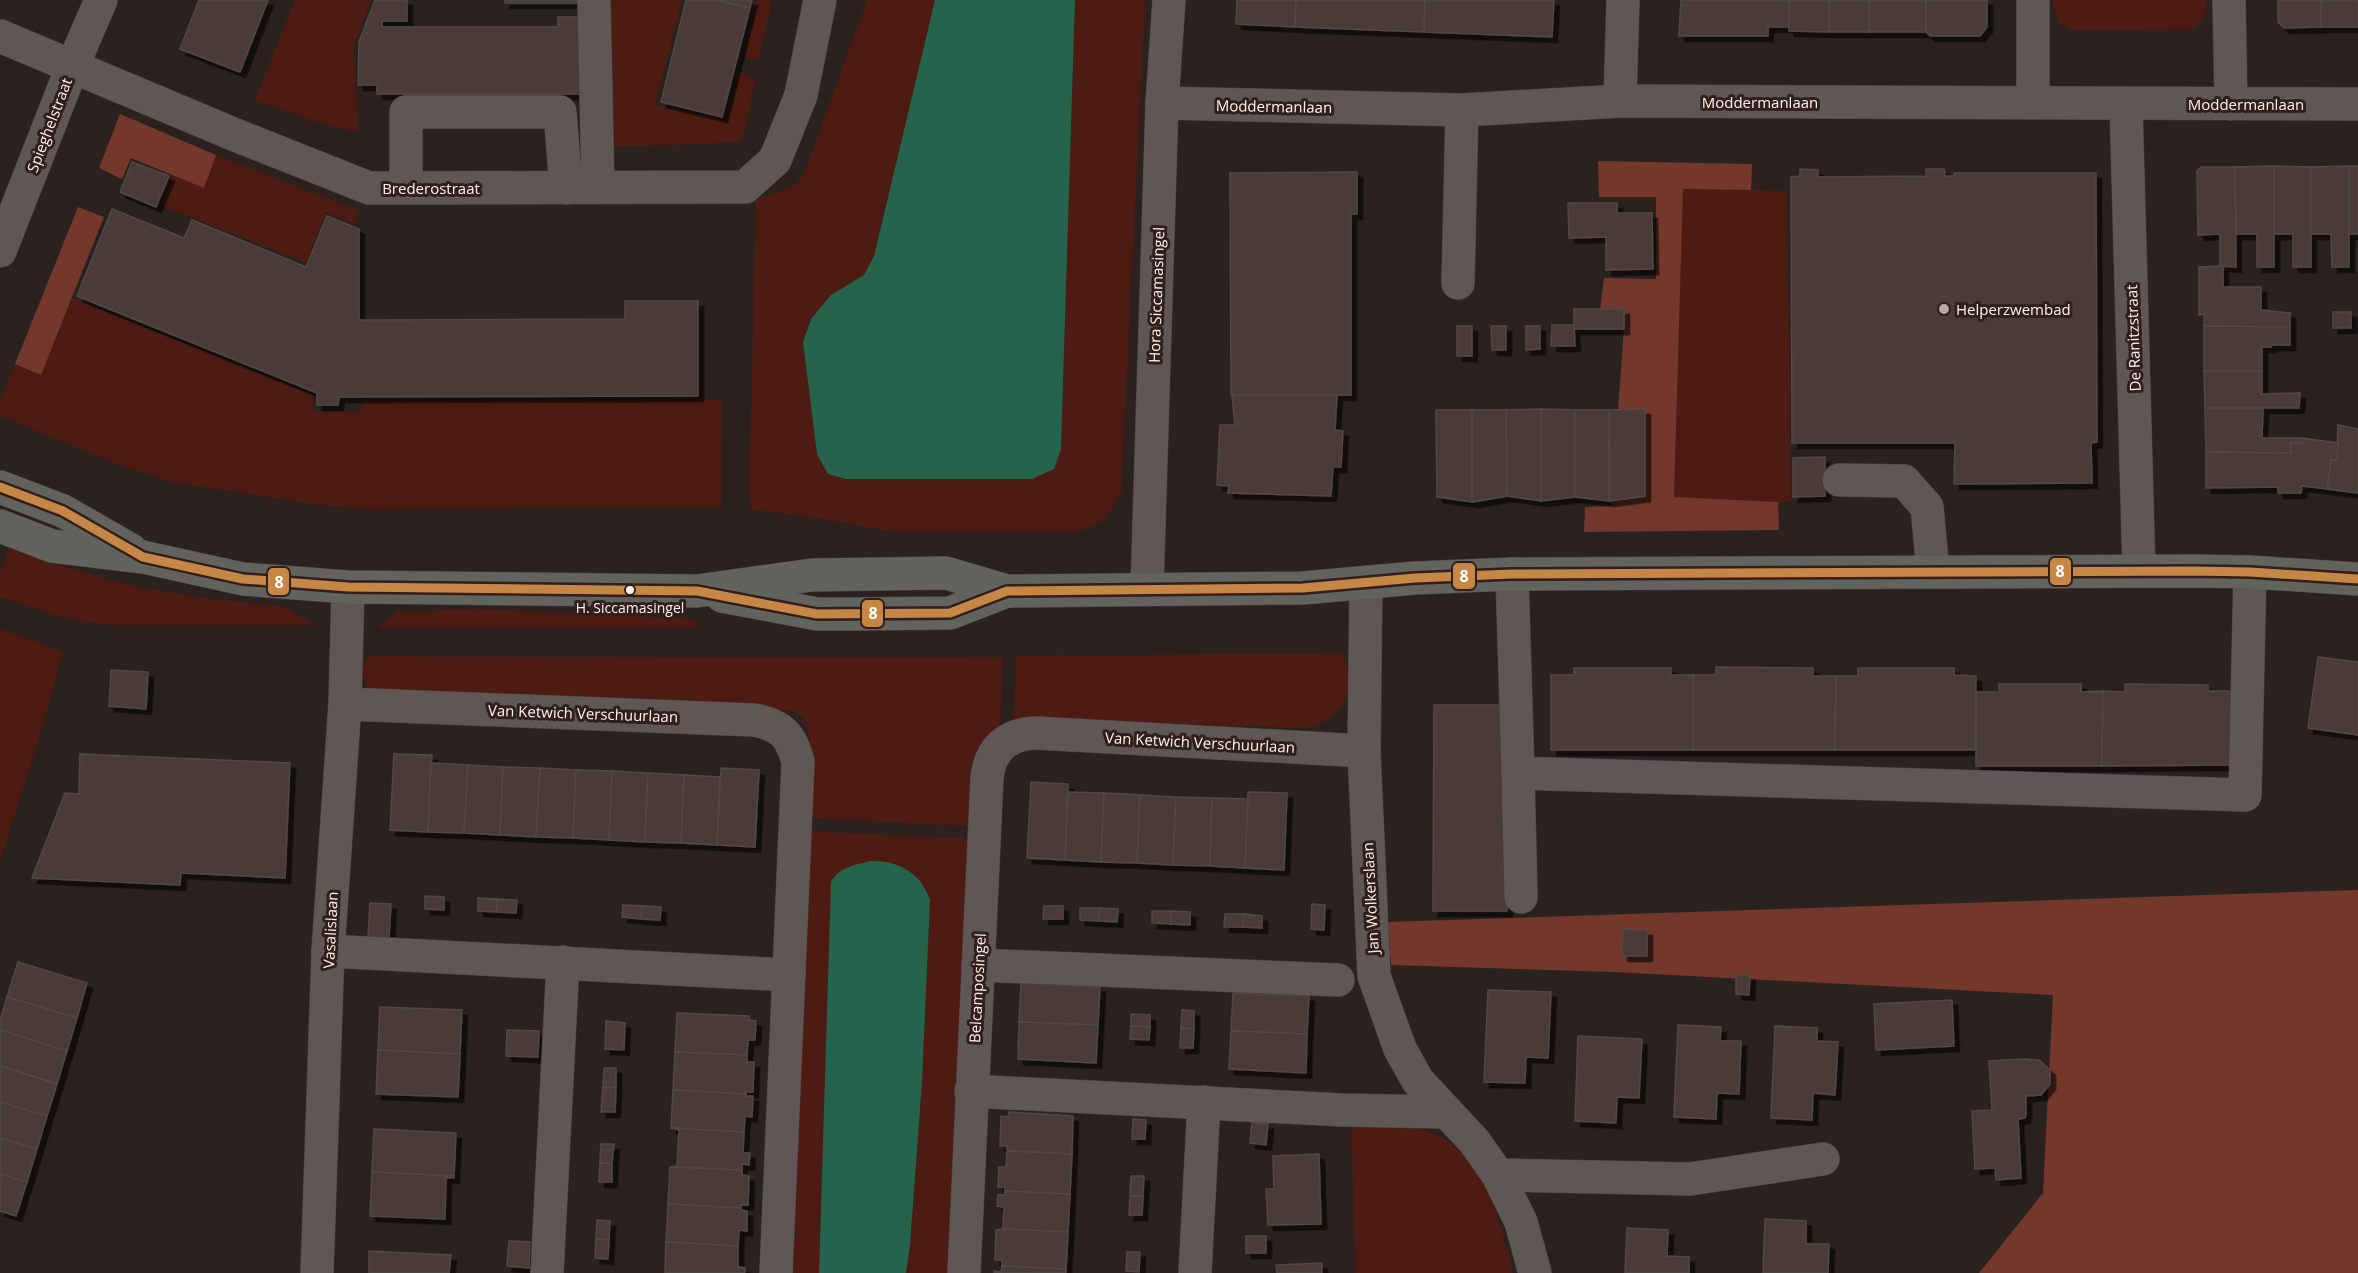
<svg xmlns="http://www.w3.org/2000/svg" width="2358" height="1273" font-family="'Open Sans',sans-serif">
<defs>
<filter id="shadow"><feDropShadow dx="5.5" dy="5.5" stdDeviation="0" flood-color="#0009"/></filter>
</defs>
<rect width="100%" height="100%" fill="#2b2220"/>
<!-- green -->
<g fill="#4e1b12">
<polygon points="295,0 371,0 354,44 358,132 314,121 255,100"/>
<polygon points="605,0 682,0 655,105 726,120 739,72 755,78 747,124 739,142 608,147"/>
<polygon points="756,0 772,0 758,61 743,57"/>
<polygon points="867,0 935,0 874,256 865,275 831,295 811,319 803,342 817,454 1061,449 1075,0 1145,0 1121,494 1105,519 1081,531 890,531 818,518 751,509 749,496 756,200 795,185 805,171"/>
<path d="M2051,0H2206C2206,15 2204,22 2191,29L2072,30L2059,23Z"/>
<polygon points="216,155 360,211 355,224 326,212 306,262 160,205 172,174 204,187"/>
<polygon points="1683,189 1787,191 1791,502 1674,498"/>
<polygon points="72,298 312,395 314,411 361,412 364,401 722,400 721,507 362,509 314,504 173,482 125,467 0,416 0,399 15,364 41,375"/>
<polygon points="10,547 75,570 141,588 212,599 285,607 315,625 114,625 73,620 0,597 0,571"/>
<polygon points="480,609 693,619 698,623 697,627 693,628 378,627 397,612"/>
<polygon points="0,629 63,652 41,731 0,861"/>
<path d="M1343,653C1357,688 1346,714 1310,728L1039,719L1014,722L1016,656Z"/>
<path d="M370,656L841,658L1003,657L1000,728L972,826L807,818L808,727L802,716L792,711L369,689C360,676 360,667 370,656Z"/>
<polygon points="805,831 971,839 950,1273 906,1273 910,1245 922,1082 930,900 925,887 914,874 822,1207 819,1273 787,1273"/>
<path d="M1408,1127C1485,1139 1496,1209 1513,1273H1356L1351,1128Z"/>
</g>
<!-- forest -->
<g fill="#74372b">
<polygon points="120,114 216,155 204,188 131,158 122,179 99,168"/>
<polygon points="1598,161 1752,164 1751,190 1683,189 1674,497 1778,502 1779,530 1584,532 1585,507 1611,506 1624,328 1598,327 1604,278 1656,279 1656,197 1599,197"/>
<polygon points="78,207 104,217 41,375 15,364"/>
<polygon points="2358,890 2358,1273 1979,1273 2043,1193 2053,995 1614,972 1391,965 1387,922"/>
</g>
<!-- water -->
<g fill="#25634c">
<polygon points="935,0 1075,0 1061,449 1054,469 1032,479 846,479 828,474 817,454 803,342 811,319 831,295 864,275 874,256"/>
<path d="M870,861C897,860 921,872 930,900L922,1082L910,1245L906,1273H819L831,882C839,867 855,865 870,861Z"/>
</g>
<!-- building -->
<g fill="#4b3a37" stroke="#504846" stroke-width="1.5" filter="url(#shadow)">
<polygon points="199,0 268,0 240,72 180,49"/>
<polygon points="375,0 407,0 407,21 382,21 382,27 558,27 558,17 587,17 585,94 377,94 377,85 358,85 359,42"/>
<polygon points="505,0 587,0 584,3 505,3"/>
<polygon points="686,0 717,0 750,8 722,117 661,102"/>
<polygon points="717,0 752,0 750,8"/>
<polygon points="1237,0 1296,0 1295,27 1236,24"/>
<polygon points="1296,0 1425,0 1424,32 1295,27"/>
<polygon points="1425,0 1554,0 1552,37 1424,32"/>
<polygon points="1681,0 1789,0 1790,27 1768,27 1768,36 1679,36"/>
<polygon points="1789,0 1829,0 1829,32 1789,31"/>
<rect x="1829" y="0" width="40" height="32"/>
<rect x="1869" y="0" width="57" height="32"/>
<polygon points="1926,0 1987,0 1987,27 1980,36 1930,36 1926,32"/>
<polygon points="2278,0 2321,0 2321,27 2284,28 2278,22"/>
<rect x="2321" y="0" width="37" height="27"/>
<polygon points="132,162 169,176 156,207 120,192"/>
<polygon points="2274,166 2274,267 2257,267 2257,234 2236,234 2235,167"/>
<polygon points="2274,166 2311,167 2311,267 2293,267 2293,234 2274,234"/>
<polygon points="2349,166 2349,267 2332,267 2331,234 2311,234 2311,167"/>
<rect x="2349" y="166" width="9" height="68"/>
<polygon points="2201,167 2235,167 2236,267 2220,266 2220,234 2198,235 2197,171"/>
<polygon points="1800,169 1818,170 1818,177 1926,176 1926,169 1944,169 1945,176 1954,176 1954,173 2096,173 2097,442 2091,443 2092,483 1954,484 1955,443 1792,443 1791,177 1800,176"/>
<polygon points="1357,172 1357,214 1351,214 1351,395 1231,395 1230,173"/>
<polygon points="1568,203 1617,203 1617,213 1652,213 1653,269 1606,270 1606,237 1569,238"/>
<polygon points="112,209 184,238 192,220 306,267 327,216 359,229 359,320 625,319 625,301 698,301 698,396 339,397 338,405 317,405 317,393 77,296"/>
<polygon points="2223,266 2223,287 2261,287 2261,310 2290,313 2290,327 2204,326 2204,314 2199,315 2199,267"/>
<rect x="1574" y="309" width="50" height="20"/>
<rect x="2333" y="312" width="18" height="16"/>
<polygon points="1552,325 1574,325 1575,346 1551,346"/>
<rect x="1457" y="326" width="15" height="30"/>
<polygon points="1491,326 1506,326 1506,350 1492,350"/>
<polygon points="1526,326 1540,326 1540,349 1526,350"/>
<polygon points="2204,326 2290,327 2290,345 2271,345 2271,347 2262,347 2262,371 2204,371"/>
<polygon points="2204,371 2262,371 2262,394 2300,393 2299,408 2205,408"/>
<polygon points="1232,395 1337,395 1335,430 1343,431 1341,467 1333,467 1331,496 1228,493 1229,486 1217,485 1220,425 1235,425"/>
<polygon points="2205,408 2263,408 2262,438 2301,438 2302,443 2291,443 2291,453 2206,452"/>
<polygon points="1541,409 1541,501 1507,496 1506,410"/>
<polygon points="1541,409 1575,410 1575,497 1541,501"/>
<polygon points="1645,409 1645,496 1610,501 1609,410"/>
<polygon points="1436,410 1472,410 1472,502 1437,497"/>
<polygon points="1472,410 1506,410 1507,496 1472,502"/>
<polygon points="1575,410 1609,410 1609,501 1575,497"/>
<polygon points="2338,425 2358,429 2358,493 2327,489 2331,460 2337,460"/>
<polygon points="2301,438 2338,443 2337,460 2331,460 2327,489 2302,486 2301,493 2278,493 2278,487 2206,488 2206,452 2291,453 2291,443 2302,443"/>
<polygon points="1825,457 1825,496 1793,497 1793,458"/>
<polygon points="2318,657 2358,662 2358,735 2308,728"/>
<polygon points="1716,667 1813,668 1813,676 1836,676 1835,750 1693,750 1693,675 1716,675"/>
<polygon points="1574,668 1671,668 1671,675 1693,675 1693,750 1551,750 1551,675 1574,675"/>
<polygon points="1858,668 1954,668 1954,675 1976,676 1975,750 1835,750 1836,676 1858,676"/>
<polygon points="111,670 148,672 146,709 109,706"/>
<polygon points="1999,684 2081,684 2081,692 2103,691 2102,766 1976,766 1976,692 1999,692"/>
<polygon points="2125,684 2208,685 2208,691 2231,691 2231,765 2102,766 2103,691 2125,692"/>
<polygon points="1434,705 1508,705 1507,911 1433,911"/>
<polygon points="80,754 290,763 285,878 181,873 180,885 32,878 65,793 79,794"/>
<polygon points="394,754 432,755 428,832 390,830"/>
<polygon points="431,763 468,765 464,833 428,832"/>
<polygon points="468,765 503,767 500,835 464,833"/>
<polygon points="503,767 540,768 536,837 500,835"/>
<polygon points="540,768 576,770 573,838 536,837"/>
<polygon points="721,768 759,770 755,847 717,845"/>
<polygon points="576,770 612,771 609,840 573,838"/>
<polygon points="612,771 648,773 645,842 609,840"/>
<polygon points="648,773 684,775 681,843 645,842"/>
<polygon points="684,775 720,777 717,845 681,843"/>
<polygon points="1031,782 1068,784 1065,860 1027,858"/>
<polygon points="1068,792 1104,793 1101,862 1065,860"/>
<polygon points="1248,792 1287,793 1284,870 1245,868"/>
<polygon points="1104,793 1140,795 1137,863 1101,862"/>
<polygon points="1140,795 1176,797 1173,865 1137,863"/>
<polygon points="1176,797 1212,798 1210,866 1173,865"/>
<polygon points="1212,798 1248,799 1245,868 1210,866"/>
<polygon points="425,896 444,897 444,910 425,909"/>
<polygon points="478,898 497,899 497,912 478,911"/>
<polygon points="497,899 517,900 516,913 497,912"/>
<polygon points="370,903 391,904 389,938 368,937"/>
<polygon points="1312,904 1325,905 1324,930 1311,929"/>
<polygon points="623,905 642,906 641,919 622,917"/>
<polygon points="642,906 661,907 660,920 641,919"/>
<polygon points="1044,906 1063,906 1063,919 1043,919"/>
<polygon points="1080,908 1099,908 1099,921 1080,920"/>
<polygon points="1099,908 1118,909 1117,922 1099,921"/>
<polygon points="1152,911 1171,911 1171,924 1152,923"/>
<polygon points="1171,911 1190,912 1190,925 1171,924"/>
<polygon points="1225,914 1244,914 1243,927 1224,927"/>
<polygon points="1244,914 1262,916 1262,928 1243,927"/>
<polygon points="1623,929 1647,930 1647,956 1622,956"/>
<polygon points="18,962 87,983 77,1018 7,997"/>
<polygon points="1736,975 1750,975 1749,995 1736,994"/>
<polygon points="1021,983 1100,987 1098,1025 1019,1022"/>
<polygon points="1488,990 1551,992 1548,1058 1526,1057 1525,1083 1484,1082"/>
<polygon points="1233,993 1309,996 1307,1034 1231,1031"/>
<polygon points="7,997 77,1018 67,1051 0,1030 0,1021"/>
<polygon points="1952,1000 1954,1046 1876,1050 1874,1004"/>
<polygon points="380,1007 462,1010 460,1054 378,1050"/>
<polygon points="1182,1010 1194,1011 1194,1029 1181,1028"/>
<polygon points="677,1013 749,1016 749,1020 756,1021 755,1040 748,1040 747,1055 675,1052"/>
<polygon points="1131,1014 1150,1015 1150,1027 1131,1026"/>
<polygon points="606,1021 625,1023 624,1050 605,1049"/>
<polygon points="1019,1022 1098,1025 1096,1063 1018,1059"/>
<polygon points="1678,1025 1721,1027 1720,1041 1741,1041 1739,1094 1717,1093 1716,1119 1674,1117"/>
<polygon points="1131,1026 1150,1027 1149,1040 1130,1039"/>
<polygon points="1775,1026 1817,1028 1817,1041 1838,1042 1835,1095 1813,1093 1812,1120 1771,1118"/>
<polygon points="1181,1028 1194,1029 1193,1048 1180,1048"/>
<polygon points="0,1030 67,1051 57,1084 0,1066"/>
<polygon points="507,1030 539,1031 538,1057 506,1056"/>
<polygon points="1231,1031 1307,1034 1306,1073 1229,1069"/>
<polygon points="1578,1036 1642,1039 1639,1098 1617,1097 1616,1123 1575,1121"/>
<polygon points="378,1050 460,1054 458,1097 376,1094"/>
<polygon points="675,1052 747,1055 747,1062 754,1062 753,1092 746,1092 746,1094 673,1090"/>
<polygon points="2024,1059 2039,1060 2050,1070 2050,1084 2041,1095 2026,1096 2026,1114 2025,1118 2018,1119 2021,1178 1996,1180 1995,1168 1975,1169 1972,1111 1992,1110 1989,1061"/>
<polygon points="0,1066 57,1084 47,1116 0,1102"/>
<polygon points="604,1068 616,1068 616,1088 603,1087"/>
<polygon points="603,1087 616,1088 615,1112 601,1112"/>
<polygon points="673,1090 746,1094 745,1096 753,1096 752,1117 745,1116 744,1132 671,1128"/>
<polygon points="0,1102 47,1116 37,1149 0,1138"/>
<polygon points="1009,1112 1073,1116 1072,1154 1007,1151 1007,1146 1000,1146 1001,1116 1008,1117"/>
<polygon points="1133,1119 1146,1120 1145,1139 1132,1139"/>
<polygon points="1252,1123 1268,1124 1266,1145 1250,1143"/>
<polygon points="671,1128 744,1132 743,1153 750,1153 749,1165 742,1164 742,1170 670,1167 677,1166 679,1130"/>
<polygon points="374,1129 456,1133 454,1176 372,1172"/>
<polygon points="0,1138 37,1149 27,1182 0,1174"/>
<polygon points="601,1144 614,1144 612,1164 600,1163"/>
<polygon points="1007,1151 1072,1154 1070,1194 1005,1191 1005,1187 998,1187 999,1167 1006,1167"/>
<polygon points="1319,1154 1321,1224 1268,1225 1266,1189 1274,1189 1273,1156"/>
<polygon points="600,1163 612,1164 612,1182 599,1182"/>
<polygon points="670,1167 742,1170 742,1175 749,1176 748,1205 741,1205 741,1208 668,1204"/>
<polygon points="372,1172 454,1176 454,1178 446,1178 445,1219 370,1216"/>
<polygon points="0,1174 27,1182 16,1216 0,1211"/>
<polygon points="1131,1176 1144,1176 1143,1196 1130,1196"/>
<polygon points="1005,1191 1070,1194 1068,1232 1003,1229 1004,1207 997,1206 998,1195 1005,1195"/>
<polygon points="1130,1196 1143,1196 1142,1215 1129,1215"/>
<polygon points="668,1204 741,1208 740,1210 747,1211 747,1231 739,1230 738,1246 666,1242"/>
<polygon points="1765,1219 1806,1221 1806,1244 1829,1244 1828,1273 1763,1273"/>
<polygon points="597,1220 610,1221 609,1240 596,1239"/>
<polygon points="1627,1228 1668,1230 1667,1256 1689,1257 1689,1273 1625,1273"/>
<polygon points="1003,1229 1068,1232 1066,1269 1002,1266 1002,1260 995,1260 996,1230"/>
<rect x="1246" y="1236" width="20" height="17"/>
<polygon points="596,1239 609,1240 608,1259 595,1258"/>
<polygon points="509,1241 530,1242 529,1268 507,1266"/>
<polygon points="666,1242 738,1246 738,1267 745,1268 745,1273 665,1273"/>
<polygon points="369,1251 451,1255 449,1273 369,1273"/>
<polygon points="1127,1252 1140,1252 1139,1272 1126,1271"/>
<polygon points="1322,1263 1322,1273 1277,1273 1276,1265"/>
<polygon points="1002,1266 1066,1269 1066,1273 994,1273 994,1271 1001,1272"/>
</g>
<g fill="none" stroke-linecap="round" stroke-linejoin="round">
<!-- minor casing -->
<g stroke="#453d3c" stroke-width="34">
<g id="minor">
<polyline points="594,0 598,187"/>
<polyline points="2229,0 2231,104"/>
<polyline points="0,36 233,134 369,188 745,187 775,160 801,95 820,0"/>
<polyline points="1620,101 1623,0"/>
<polyline points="2033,102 2033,0"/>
<polyline points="1162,103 1462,110 1620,101 2358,104"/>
<polyline points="2126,104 2139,571"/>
<polyline points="406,188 406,112 560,112 566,188"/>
<polyline points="0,251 73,65 101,0"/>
<polyline points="1458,283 1462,110"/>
<polyline points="1839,480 1904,481 1927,507 1933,572"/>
<polyline points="1512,574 1518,773 2245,795 2250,572"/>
<polyline points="1366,582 1364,751 1374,976 1400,1049 1418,1081 1474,1141 1498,1175 1521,1222 1535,1273"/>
<polyline points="1147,589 1162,103 1169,0"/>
<path d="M345,704L754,720C781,725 791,735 798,762L776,1273"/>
<polyline points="1518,773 1521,897"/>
<polyline points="328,951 789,975"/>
<polyline points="978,965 1338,980"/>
<polyline points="971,1091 1343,1110 1445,1112"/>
<polyline points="1498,1175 1690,1179 1823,1159"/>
<polyline points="317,1273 328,951 345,704 348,587"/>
<polyline points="547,1273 563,962"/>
<path d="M964,1273L987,778C990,749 1007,734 1036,733L1364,751"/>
<polyline points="1195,1273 1204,1102"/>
</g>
</g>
<!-- major casing -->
<g stroke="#453d3c" stroke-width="34">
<g id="major">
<polyline points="0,487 63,511 131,550"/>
<polyline points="0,526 52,546 143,557 243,579 348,587 697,591 812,575 946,573 1007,591 1303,588 1415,578 1512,574 2195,571 2250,572 2358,579"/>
<polyline points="722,596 817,614 855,614 950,613 1007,591"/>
</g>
</g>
<!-- minor -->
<use href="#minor" stroke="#5e5756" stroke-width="33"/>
<!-- major -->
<use href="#major" stroke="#62625f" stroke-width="33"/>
<!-- bus-1 casing -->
<g stroke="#301f1b" stroke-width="14">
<polyline id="bus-1" points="0,487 63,511 143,557 243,579 348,587 697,591 817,614 950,613 1007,591 1303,588 1415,578 1512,574 2195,571 2250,572 2358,579"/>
</g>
<!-- bus-1 -->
<use href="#bus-1" stroke="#c68646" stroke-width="9"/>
</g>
<!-- markers -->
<circle fill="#b4a9a6" stroke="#301f1b" stroke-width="2" cx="1944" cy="309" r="6"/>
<circle fill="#fdf1ee" stroke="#301f1b" stroke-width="2" cx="630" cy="590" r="5"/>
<g text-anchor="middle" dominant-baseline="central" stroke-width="6" stroke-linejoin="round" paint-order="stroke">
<!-- bus labels -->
<g font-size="14" fill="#fdf1ee" stroke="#301f1b">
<text x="630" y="607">H. Siccamasingel</text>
</g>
<!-- street labels -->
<g font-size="15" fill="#fdf1ee" stroke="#301f1b">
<text x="1760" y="102">Moddermanlaan</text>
<text x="2246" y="104">Moddermanlaan</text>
<text transform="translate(1274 106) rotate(1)">Moddermanlaan</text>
<text transform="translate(49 125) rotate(-69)">Spieghelstraat</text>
<text x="431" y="188">Brederostraat</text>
<text transform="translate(1156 295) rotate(-88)">Hora Siccamasingel</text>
<text transform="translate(2133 338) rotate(-92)">De Ranitzstraat</text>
<text transform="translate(583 713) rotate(2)">Van Ketwich Verschuurlaan</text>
<text transform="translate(1200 742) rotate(3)">Van Ketwich Verschuurlaan</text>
<text transform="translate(1370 898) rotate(-93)">Jan Wolkerslaan</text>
<text transform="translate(330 930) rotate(-87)">Vasalislaan</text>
<text transform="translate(977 988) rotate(-87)">Belcamposingel</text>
</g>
<!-- poi labels -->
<g font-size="15" fill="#fdf1ee" stroke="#301f1b" text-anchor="start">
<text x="1956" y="309">Helperzwembad</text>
</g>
</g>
<g stroke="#301f1b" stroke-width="2">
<rect x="2049" y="557" width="23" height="29" rx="6" fill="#c68646"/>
<rect x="1452" y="562" width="24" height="28" rx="6" fill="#c68646"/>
<rect x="267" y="567" width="23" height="29" rx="6" fill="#c68646"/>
<rect x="861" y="599" width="23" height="29" rx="6" fill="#c68646"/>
</g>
<g font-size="16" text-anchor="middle" font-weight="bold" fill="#fff">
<text x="2060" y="577">8</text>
<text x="1464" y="582">8</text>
<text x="279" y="588">8</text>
<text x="873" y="619">8</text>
</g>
</svg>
